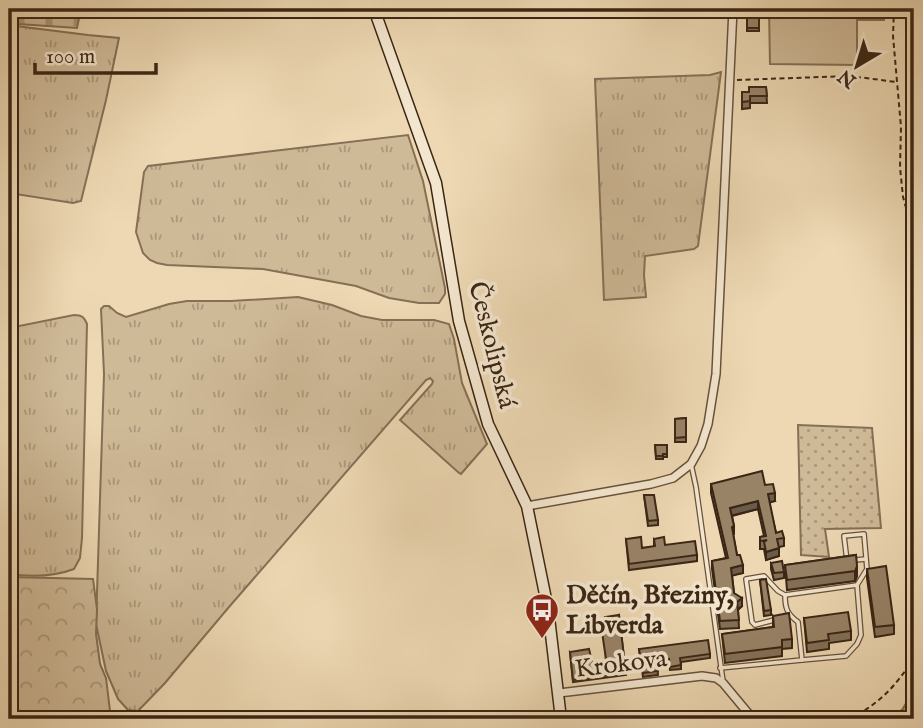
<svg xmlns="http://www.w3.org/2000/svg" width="923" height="728" font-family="'IM FELL English',serif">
<defs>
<pattern id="grass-tufts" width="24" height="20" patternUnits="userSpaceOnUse" patternTransform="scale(1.75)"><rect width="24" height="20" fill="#cfba98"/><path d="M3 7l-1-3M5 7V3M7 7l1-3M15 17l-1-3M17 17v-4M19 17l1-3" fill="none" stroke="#a9977b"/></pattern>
<pattern id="forest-crowns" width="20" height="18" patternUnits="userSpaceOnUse" patternTransform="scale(1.75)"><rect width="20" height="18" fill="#cfba98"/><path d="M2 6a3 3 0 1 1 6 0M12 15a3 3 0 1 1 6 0" fill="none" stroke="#a9977b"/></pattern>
<pattern id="cemetery-stones" width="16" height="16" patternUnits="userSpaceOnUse" patternTransform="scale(1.75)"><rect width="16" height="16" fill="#cfba98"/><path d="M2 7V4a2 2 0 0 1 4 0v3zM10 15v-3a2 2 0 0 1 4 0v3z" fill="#a9977b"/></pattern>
<pattern id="garden-dots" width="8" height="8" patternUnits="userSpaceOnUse" patternTransform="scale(1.75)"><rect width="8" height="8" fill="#cfba98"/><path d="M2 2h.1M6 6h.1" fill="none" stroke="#a9977b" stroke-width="1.8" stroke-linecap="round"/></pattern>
<pattern id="water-rules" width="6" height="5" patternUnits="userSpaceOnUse" patternTransform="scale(1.75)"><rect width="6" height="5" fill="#b09b7d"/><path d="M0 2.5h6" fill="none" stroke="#907e65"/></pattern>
</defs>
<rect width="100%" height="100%" fill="#edd8b3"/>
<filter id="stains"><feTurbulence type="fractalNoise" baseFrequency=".00286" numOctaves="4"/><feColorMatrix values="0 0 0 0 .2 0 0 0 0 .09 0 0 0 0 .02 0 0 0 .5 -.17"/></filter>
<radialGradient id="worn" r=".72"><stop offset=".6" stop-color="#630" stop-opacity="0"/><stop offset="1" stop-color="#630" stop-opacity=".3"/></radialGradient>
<!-- grass -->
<g fill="url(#grass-tufts)" stroke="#857056" stroke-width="2">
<polygon points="16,26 88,35 119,38 106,100 81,201 73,203 9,193 9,34 12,33"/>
<polygon points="721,72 698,246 694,249 645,256 644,275 646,297 604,300 595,79 710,75"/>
<polygon points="408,135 423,181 445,288 445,294 439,303 419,303 389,298 356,286 263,269 167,265 157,263 150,260 143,253 136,232 144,172 148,166"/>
<polygon points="298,297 332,305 361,316 382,320 434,320 449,324 454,339 462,383 487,444 461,474 459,473 400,420 432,384 433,381 430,378 426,380 229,607 165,683 138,711 128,710 118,699 106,671 96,624 104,374 101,309 104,306 109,306 117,313 126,317 169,304 187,301 231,301"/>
<path d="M74,315C82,315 84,317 87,324L82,538L80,558L74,569C53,577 31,577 9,574V328Z"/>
</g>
<!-- forest -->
<polygon fill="url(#forest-crowns)" stroke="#857056" stroke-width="2" points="9,577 93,579 97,609 96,634 100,664 106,678 111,719 9,719"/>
<!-- cemetery -->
<polygon fill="url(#cemetery-stones)" stroke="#857056" stroke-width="2" points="17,9 81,9 77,28 18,24"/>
<!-- park -->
<g fill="#cfba98" stroke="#857056" stroke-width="2">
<polygon points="769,9 857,9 857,65 770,64"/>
<rect x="859" y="9" width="25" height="11"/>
</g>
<!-- garden -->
<polygon fill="url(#garden-dots)" stroke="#857056" stroke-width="2" points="798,425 872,428 881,528 825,529 829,557 801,555"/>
<!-- water -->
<g fill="url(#water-rules)" stroke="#816c53" stroke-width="2">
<polygon points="914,11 914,155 911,134 909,49"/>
<polygon points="914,690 914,716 910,719 885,719 902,710"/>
</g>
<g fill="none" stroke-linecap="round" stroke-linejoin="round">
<!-- lane casing -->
<g stroke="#68523c" stroke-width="6">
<g id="lane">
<polyline points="691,464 696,487 723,681"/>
<polyline points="855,560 866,559"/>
<polyline points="847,561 844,536 864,534 867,569 857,585"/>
<polyline points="778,619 755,625 752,622 746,579 764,576 778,591 785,595 857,585 861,635 857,644 846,656 802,660"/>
<path d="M720,668L802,660L798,622C787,614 785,608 785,595"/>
</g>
</g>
<!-- street casing -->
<g stroke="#68523c" stroke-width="10">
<g id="street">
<polyline points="527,506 651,484 673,478 691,464 701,446 708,424 716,374 733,9"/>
<polyline points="559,693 702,676 716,678 723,683 753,719"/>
</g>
</g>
<!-- secondary casing -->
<g stroke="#3b2615" stroke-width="13">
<polyline id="secondary" points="374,9 436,183 459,321 488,424 527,506 548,609 561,719"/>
</g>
<!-- path -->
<g stroke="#3b2615" stroke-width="2" stroke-dasharray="5 3.5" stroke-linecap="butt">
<polyline points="894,9 893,36 901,127 900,167 903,197 914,236"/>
<polyline points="737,80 850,76 896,82"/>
<path d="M850,719C881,702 895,687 914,658"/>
</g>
<!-- lane -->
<use href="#lane" stroke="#f3e6ce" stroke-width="3.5"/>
<!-- street -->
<use href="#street" stroke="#f3e6ce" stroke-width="7"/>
<!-- secondary -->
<use href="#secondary" stroke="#f3e6ce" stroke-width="10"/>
</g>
<!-- wall -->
<g fill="#837159" stroke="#3b2615" stroke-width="2">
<rect x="747" y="9" width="12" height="22"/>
<polygon points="766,87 767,103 750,103 750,108 742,109 742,92 749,92"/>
<polygon points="686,418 686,442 675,442 675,419"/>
<polygon points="655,445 667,445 667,457 663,457 663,459 656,459"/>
<polygon points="711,484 765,485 775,501 769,502 776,533 784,538 784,546 779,547 779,556 766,560 764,549 760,549 760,537 764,536 758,509 732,516 734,526 734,534 733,535 737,555 743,573 732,575 734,593 742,606 738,610 739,628 720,629 712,569 712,561 726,558 711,493"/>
<polygon points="644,495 658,520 658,525 648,526"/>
<polygon points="626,539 642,548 654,547 654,539 665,545 697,555 697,561 629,570"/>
<polygon points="856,555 857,576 855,581 787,590 785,565"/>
<polygon points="771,563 784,572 784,578 774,580 771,569"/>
<polygon points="867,569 894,625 894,634 875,637 867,578"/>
<polygon points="760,580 771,610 771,615 764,616"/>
<polygon points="619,615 626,675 573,682 570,652 593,666 606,665 605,624"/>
<polygon points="773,616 792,639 792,648 782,649 782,656 725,663 722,634 773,627"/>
<polygon points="804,618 851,631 851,640 829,643 829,649 807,652"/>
<polygon points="639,649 710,654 710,658 681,662 681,669 670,670 669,663 657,664 658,675 643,677"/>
</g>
<!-- shaded-wall -->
<g fill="#6a5c48" stroke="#3b2615" stroke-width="2">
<polygon points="775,493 775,501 768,503 768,494"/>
<polygon points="758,501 758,509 730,516 730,508"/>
<polygon points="779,548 779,556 766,560 766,552"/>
<polygon points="743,565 743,573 731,576 731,568"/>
<polygon points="857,566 857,576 855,581 855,571"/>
<polygon points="742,598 742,606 737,610 737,602"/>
</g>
<!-- building -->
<g fill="#988367" stroke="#3b2615" stroke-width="2">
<rect x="747" y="9" width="12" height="19"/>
<polygon points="749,87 766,87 767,96 750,96 750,101 742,102 742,92 749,92"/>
<polygon points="686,418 686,437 675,438 675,419"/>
<polygon points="655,445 667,445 667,454 663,454 663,456 656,456"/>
<polygon points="762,471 765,485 773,484 775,493 768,494 776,533 782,531 784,538 777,539 779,548 766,552 764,542 767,540 760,541 760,537 766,536 758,501 730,508 734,526 732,527 737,555 740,555 743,565 731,568 734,593 742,598 737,602 739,620 720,621 712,561 728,558 711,484"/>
<polygon points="644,495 654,495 658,520 648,521"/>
<polygon points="641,537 642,548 655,546 654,539 664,537 665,545 695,541 697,555 629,564 626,539"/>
<polygon points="856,555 857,566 855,571 787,580 785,565"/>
<polygon points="782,561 784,572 774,573 771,563"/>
<polygon points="886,566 894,625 875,627 867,569"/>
<polygon points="766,579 771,610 764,611 760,580"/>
<polygon points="848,612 851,631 828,634 829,640 807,643 804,618"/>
<polygon points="789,613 792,639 782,640 782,647 725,654 722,634 774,627 773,616"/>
<polygon points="619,615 626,673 573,680 570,652 589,649 593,666 606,665 606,659 601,625 606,624 605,617"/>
<polygon points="708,640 710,654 680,658 681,665 670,667 669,659 657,661 658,671 643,673 639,649"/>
<rect x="110" y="715" width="11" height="4"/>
</g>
<!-- icons -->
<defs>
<g id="bus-pin" transform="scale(1.75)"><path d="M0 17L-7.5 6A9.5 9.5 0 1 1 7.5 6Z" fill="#8f2418" stroke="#f3e6ce"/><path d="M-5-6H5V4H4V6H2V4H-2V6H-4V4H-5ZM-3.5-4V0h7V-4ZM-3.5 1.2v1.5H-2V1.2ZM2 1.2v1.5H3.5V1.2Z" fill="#fff"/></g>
</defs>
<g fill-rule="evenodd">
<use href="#bus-pin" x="542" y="610"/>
</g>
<g text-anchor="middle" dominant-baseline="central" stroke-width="7" stroke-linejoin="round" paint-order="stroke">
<!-- street labels -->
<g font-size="26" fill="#3b2615" stroke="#f3e6ce">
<text transform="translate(492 345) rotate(76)">Českolipská</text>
<text transform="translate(621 664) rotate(-7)">Krokova</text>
</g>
<!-- poi labels -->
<g font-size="26" font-weight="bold" fill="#3b2615" stroke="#f3e6ce" text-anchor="start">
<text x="566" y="595">Děčín, Březiny,<tspan x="566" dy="30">Libverda</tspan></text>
</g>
</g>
<!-- margin -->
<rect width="923" height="728" fill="none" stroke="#edd8b3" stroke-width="35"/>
<rect x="10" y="10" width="902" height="707" fill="none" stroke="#3b2615" stroke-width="3.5"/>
<rect x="18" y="18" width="888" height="693" fill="none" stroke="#3b2615" stroke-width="2"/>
<!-- north arrow -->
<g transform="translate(857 66) rotate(218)" stroke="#f3e6ce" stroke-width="5" paint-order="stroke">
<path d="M0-5L12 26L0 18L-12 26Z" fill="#3b2615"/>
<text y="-10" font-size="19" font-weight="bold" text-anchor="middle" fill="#3b2615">N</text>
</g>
<!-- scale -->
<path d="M35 63v10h121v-10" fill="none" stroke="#3b2615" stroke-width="3.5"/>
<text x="46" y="63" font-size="21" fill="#3b2615" stroke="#f3e6ce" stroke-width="5" paint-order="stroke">100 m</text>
<rect width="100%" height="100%" filter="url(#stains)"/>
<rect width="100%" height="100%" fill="url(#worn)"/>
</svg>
